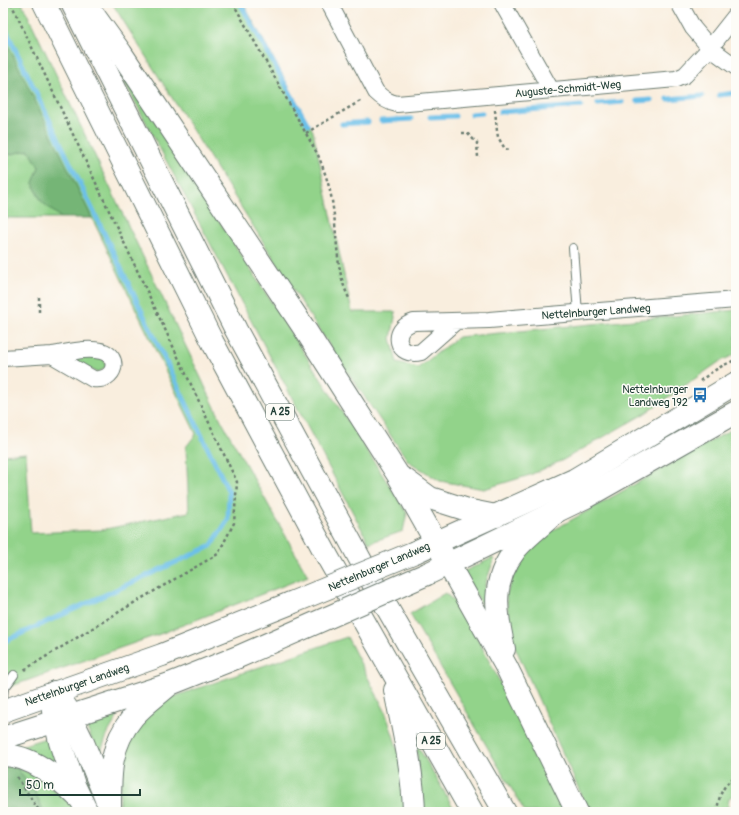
<svg xmlns="http://www.w3.org/2000/svg" width="739" height="815" font-family="Pangolin,sans-serif">
<rect width="100%" height="100%" fill="#fdfcf7"/>
<filter id="ink" filterUnits="userSpaceOnUse"><feTurbulence type="fractalNoise" baseFrequency=".025" numOctaves="2"/><feDisplacementMap in="SourceGraphic" scale="8" xChannelSelector="R" yChannelSelector="G"/><feConvolveMatrix kernelMatrix="1 2 1 2 8 2 1 2 1" color-interpolation-filters="sRGB"/></filter>
<filter id="wash" filterUnits="userSpaceOnUse"><feTurbulence type="fractalNoise" baseFrequency=".012" numOctaves="4" result="noise"/><feDisplacementMap in="SourceGraphic" scale="16" xChannelSelector="R" yChannelSelector="G"/><feGaussianBlur stdDeviation="0.9" result="paint"/><feColorMatrix in="noise" values="0 0 0 0 0 0 0 0 0 0 0 0 0 0 0 0 0 1.4 0 .05"/><feComposite in="paint" operator="in"/></filter>
<g filter="url(#wash)">
<rect width="100%" height="100%" fill="#f9eede"/>
<!-- green -->
<g fill="#92d38a" stroke="#58885f">
<polygon points="3,3 22,3 221,420 308,576 160,634 3,689 3,455 26,453 31,533 101,530 189,512 186,447 196,434 92,218 3,36"/>
<polygon points="112,3 243,3 313,131 352,312 396,312 391,338 397,363 418,368 458,337 736,310 736,354 719,362 644,414 563,460 530,475 484,489 440,481 408,461 317,327"/>
<polygon points="128,79 407,513 403,531 369,543 124,81"/>
<polygon points="29,150 39,167 33,183 41,201 61,218 3,218 3,156"/>
<polygon points="72,356 92,356 104,359 106,367 99,372 94,371 74,362"/>
<polygon points="736,427 736,793 729,798 727,812 589,812 512,640 506,596 518,561 533,546 550,532"/>
<polygon points="492,558 494,559 485,585 484,601 481,603 463,572"/>
<polygon points="445,593 462,608 525,731 564,812 525,812 410,614"/>
<polygon points="347,637 385,711 402,762 407,812 119,812 123,752 138,724 161,701"/>
<polygon points="113,714 116,714 117,718 109,731 99,756 85,724"/>
<polygon points="69,732 102,812 97,812 83,784"/>
<polygon points="48,738 58,766 17,747 46,738"/>
<polygon points="416,743 456,812 422,812"/>
<polygon points="16,767 38,777 71,804 75,812 44,812 34,790"/>
</g>
<!-- forest -->
<g fill="#75b576" stroke="#4a7955">
<polygon points="3,35 92,218 61,218 41,201 33,183 39,167 29,150 3,156"/>
<polygon points="3,766 16,767 34,790 44,812 3,811"/>
</g>
<g fill="none" stroke-linecap="round" stroke-linejoin="round">
<!-- stream -->
<g stroke="#6cc0e9" stroke-width="5">
<polyline points="240,3 308,125"/>
<polyline points="3,24 229,492 228,520 211,546 3,642"/>
<polyline points="719,95 736,93"/>
<polyline points="668,99 702,96"/>
<polyline points="637,101 651,100"/>
<polyline points="598,104 622,102"/>
<polyline points="500,112 581,106"/>
<polyline points="471,114 482,113"/>
<polyline points="430,117 455,116"/>
<polyline points="381,121 411,119"/>
<polyline points="342,124 368,122"/>
</g>
</g>
</g>
<g filter="url(#ink)">
<g fill="none" stroke-linecap="round" stroke-linejoin="round">
<!-- lane casing -->
<g stroke="#6b7b70" stroke-width="10">
<g id="lane">
<polyline points="573,248 578,313"/>
<polyline points="3,698 4,689 14,675"/>
</g>
</g>
<!-- street casing -->
<g stroke="#6b7b70" stroke-width="18">
<g id="street">
<path d="M329,3L376,92C383,99 388,102 397,104L676,79L685,75L710,48L736,67"/>
<polyline points="502,3 551,90"/>
<polyline points="679,3 693,28 710,48 736,15"/>
<path d="M455,322L421,352C397,359 389,329 414,322L489,320L736,300"/>
<path d="M3,358C19,357 36,356 52,355C68,353 85,347 101,351C121,356 116,382 93,379L52,355"/>
</g>
</g>
<!-- secondary casing -->
<g stroke="#6b7b70" stroke-width="24">
<g id="secondary">
<polyline points="415,552 574,480 736,383"/>
<polyline points="427,574 586,497 736,412"/>
<polyline points="3,711 162,655 291,603"/>
<polyline points="3,738 170,684 238,657 345,610"/>
</g>
</g>
<!-- highway casing -->
<g stroke="#6b7b70" stroke-width="24">
<g id="highway">
<polyline points="44,3 213,343 262,435 327,556 472,812"/>
<polyline points="72,3 236,330 374,585 505,812"/>
<polyline points="85,3 121,53 306,331 398,475 507,668 577,812"/>
<polyline points="404,479 430,498 471,511 496,516"/>
<path d="M504,649C496,611 490,582 516,549C526,537 542,525 554,514"/>
<path d="M395,690C403,730 413,770 414,812"/>
<polyline points="55,692 66,707 82,740 106,799"/>
<polyline points="55,692 53,700 53,711 60,742 74,785 87,812"/>
<path d="M3,755C30,755 59,778 77,796"/>
<path d="M110,807C110,772 110,745 133,717C143,705 159,694 170,684"/>
</g>
</g>
<!-- path -->
<g stroke="#6b7b70" stroke-width="2.5" stroke-dasharray="3 3" stroke-linecap="butt">
<polyline points="11,3 237,482 234,523 218,554 137,601 24,670"/>
<path d="M233,3L318,155C325,172 331,190 333,208C338,239 335,272 350,300"/>
<polyline points="495,110 497,131 498,137 505,149 511,150"/>
<polyline points="306,133 362,100"/>
<polyline points="462,133 467,133 477,143 478,157"/>
<polyline points="39,297 39,315"/>
<path d="M700,381C711,372 722,365 736,360"/>
<polyline points="17,777 40,812"/>
<path d="M717,812C719,795 722,786 736,776"/>
</g>
<!-- lane -->
<use href="#lane" stroke="#fff" stroke-width="8"/>
<!-- street -->
<use href="#street" stroke="#fff" stroke-width="16"/>
<!-- secondary -->
<use href="#secondary" stroke="#fff" stroke-width="22"/>
<!-- highway -->
<use href="#highway" stroke="#fff" stroke-width="22"/>
<!-- secondary-bridge casing -->
<g stroke="#6b7b70" stroke-width="24" stroke-linecap="butt">
<g id="secondary-bridge">
<polyline points="291,603 415,552"/>
<polyline points="345,610 427,574"/>
</g>
</g>
<!-- secondary-bridge -->
<use href="#secondary-bridge" stroke="#fff" stroke-width="22"/>
</g>
</g>
<!-- icons -->
<defs>
<g id="bus-bare" transform="scale(1.2)"><path d="M-5-6H5V4H4V6H2V4H-2V6H-4V4H-5ZM-3.5-4V0h7V-4ZM-3.5 1.2v1.5H-2V1.2ZM2 1.2v1.5H3.5V1.2Z" fill="#1f6fb2" stroke="#fdfcf7" stroke-width="2.5" paint-order="stroke"/></g>
</defs>
<g fill-rule="evenodd">
<use href="#bus-bare" x="700" y="395"/>
</g>
<g text-anchor="middle" dominant-baseline="central" stroke-width="3" stroke-linejoin="round" paint-order="stroke">
<!-- shield labels -->
<g fill="#fdfcf7" stroke="#62766e" stroke-width="1">
<rect x="266" y="404" width="28" height="16" rx="3"/>
<rect x="417" y="733" width="28" height="16" rx="3"/>
</g>
<g font-size="10" font-weight="bold" fill="#1f3d34">
<text x="280" y="412">A 25</text>
<text x="431" y="741">A 25</text>
</g>
<!-- street labels -->
<g font-size="11" fill="#1f3d34" stroke="#fdfcf7">
<text transform="translate(568 89) rotate(-5)">Auguste-Schmidt-Weg</text>
<text transform="translate(596 312) rotate(-4)">Nettelnburger Landweg</text>
<text transform="translate(379 567) rotate(-23)">Nettelnburger Landweg</text>
<text transform="translate(77 685) rotate(-19)">Nettelnburger Landweg</text>
</g>
<!-- poi labels -->
<g font-size="11" fill="#1f3d34" stroke="#fdfcf7" text-anchor="end">
<text x="688" y="389">Nettelnburger<tspan x="688" dy="13">Landweg 192</tspan></text>
</g>
</g>
<!-- margin -->
<rect width="739" height="815" fill="none" stroke="#fdfcf7" stroke-width="16"/>
<!-- scale -->
<path d="M20 789v6h120v-6" fill="none" stroke="#1f3d34" stroke-width="2"/>
<text x="26" y="789" font-size="12" fill="#1f3d34" stroke="#fdfcf7" stroke-width="3" paint-order="stroke">50 m</text>
</svg>
